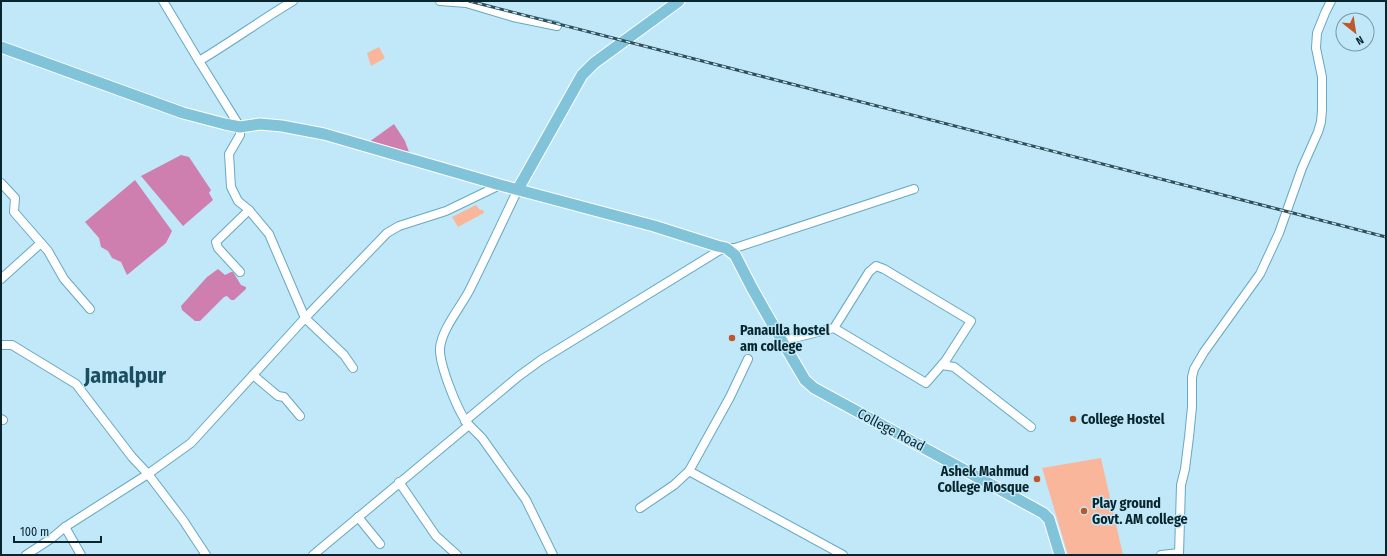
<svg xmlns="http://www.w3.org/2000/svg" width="1387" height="556" font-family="'Fira Sans Condensed',sans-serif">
<rect width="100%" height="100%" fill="#c1e8f8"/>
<!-- green -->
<g fill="#fab69a">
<polygon points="379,47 385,58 371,66 367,53"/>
<polygon points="476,205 480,210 483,210 484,213 458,227 452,217"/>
<polygon points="1101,458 1123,555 1068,555 1042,468"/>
</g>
<!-- water -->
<g fill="#cf7faf">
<polygon points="394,124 405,141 409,152 369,142"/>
<polygon points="181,155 189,157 211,190 209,193 213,200 183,226 141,176"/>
<polygon points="135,180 172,231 166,243 127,275 121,262 112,258 108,251 101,247 99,238 85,222"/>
<polygon points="218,269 225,275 231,272 233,272 241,285 246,287 246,289 234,300 231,300 227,296 224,297 200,321 195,321 182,310 181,306 207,277"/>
</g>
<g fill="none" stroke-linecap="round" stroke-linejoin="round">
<!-- minor casing -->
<g stroke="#65a8c1" stroke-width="10">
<g id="minor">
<polyline points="163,1 199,61 240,127 240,135 229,154 231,187 238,201 249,210 269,234 305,318 344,355 353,368"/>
<polyline points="440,1 466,3 513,17 557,26"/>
<path d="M199,61C231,42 261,20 293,1"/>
<polyline points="1,183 15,198 14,212 48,251 64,279 90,309"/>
<polyline points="240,272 218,248 216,242 249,210"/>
<polyline points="1,279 41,243"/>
<polyline points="782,341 834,328 926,383 946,360 971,321 884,269 876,266 869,272 834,328"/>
<polyline points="1,345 12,345 76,384 132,457 148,474 183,520 206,555"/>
<polyline points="942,365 954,367 1031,427"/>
<polyline points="253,375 278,396 284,397 300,416"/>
<polyline points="1,419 3,420"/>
<polyline points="465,421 519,376 541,360 720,250 726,248 735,248 914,189"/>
<polyline points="469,425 482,438 526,500 553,555"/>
<polyline points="689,471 843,555"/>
<polyline points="399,482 436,536 457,555"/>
<polyline points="640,508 674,485 689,471 730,397 748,359"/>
<polyline points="358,517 380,544"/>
<polyline points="65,527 81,555"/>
<polyline points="26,555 52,538 65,527 148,474 191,443 305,318 387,233 399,226 446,211 500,185"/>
<path d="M313,555L469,425C458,413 439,364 440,348C442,329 460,308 469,291C486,257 502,223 518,189"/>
<polyline points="1161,555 1179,553"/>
<polyline points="1179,555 1181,485 1185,469 1189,437 1192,407 1192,377 1194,369 1204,352 1260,274 1279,233 1302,168 1318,132 1321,122 1322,110 1322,77 1316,48 1317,33 1325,13 1331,1"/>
</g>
</g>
<!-- major casing -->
<g stroke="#fff" stroke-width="13">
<g id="major">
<polyline points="1,47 183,113 225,124 240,127 260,124 282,126 324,134 500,185 654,226 717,246 726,248 735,255 752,288 782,341 805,380 814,388 1043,513 1049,519 1060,555"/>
<polyline points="518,189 582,75 594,63 679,1"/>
</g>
</g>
<!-- minor -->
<use href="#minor" stroke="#fff" stroke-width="8"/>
<!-- major -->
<use href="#major" stroke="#81c4d9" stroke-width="11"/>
<!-- rail casing -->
<g stroke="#2f4e58" stroke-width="3">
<polyline id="rail" points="469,1 1386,237"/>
</g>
<!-- rail -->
<use href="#rail" stroke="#c1e8f8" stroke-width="1.5" stroke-dasharray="4.5" stroke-linecap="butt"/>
</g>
<!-- markers -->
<g fill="#be5829" stroke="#c1e8f8" stroke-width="1.5">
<circle cx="732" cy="338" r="4"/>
<circle cx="1073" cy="419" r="4"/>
<circle cx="1037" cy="479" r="4"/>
<circle cx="1084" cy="511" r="4"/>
</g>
<g text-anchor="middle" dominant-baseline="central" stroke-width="3" stroke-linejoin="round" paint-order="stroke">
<!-- poi labels -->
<g font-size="14" font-weight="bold" fill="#09262f" stroke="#c1e8f8" text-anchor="start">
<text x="740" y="330">Panaulla hostel<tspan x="740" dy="16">am college</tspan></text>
<text x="1081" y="419">College Hostel</text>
<text x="1029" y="471" text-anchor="end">Ashek Mahmud<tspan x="1029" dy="16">College Mosque</tspan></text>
<text x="1092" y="503">Play ground<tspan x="1092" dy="16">Govt. AM college</tspan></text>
</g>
<!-- street labels -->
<g font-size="14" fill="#09262f" stroke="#c1e8f8">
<text transform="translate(891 430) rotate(28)">College Road</text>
</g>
<!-- town labels -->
<g font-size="22" font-weight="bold" fill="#1a4e60" stroke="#c1e8f8">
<text x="125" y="375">Jamalpur</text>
</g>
</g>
<!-- border -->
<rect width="1387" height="556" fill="none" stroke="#09262f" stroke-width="4"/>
<!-- north arrow -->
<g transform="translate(1355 32) rotate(150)"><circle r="19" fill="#c1e8f8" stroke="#779aa8"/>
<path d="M0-3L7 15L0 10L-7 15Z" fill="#be5829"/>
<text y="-6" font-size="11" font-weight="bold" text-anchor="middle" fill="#09262f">N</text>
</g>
<!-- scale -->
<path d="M14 536v6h87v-6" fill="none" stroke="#09262f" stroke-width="2"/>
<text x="20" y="536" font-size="12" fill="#09262f" stroke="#c1e8f8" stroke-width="3" paint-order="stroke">100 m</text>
</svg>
